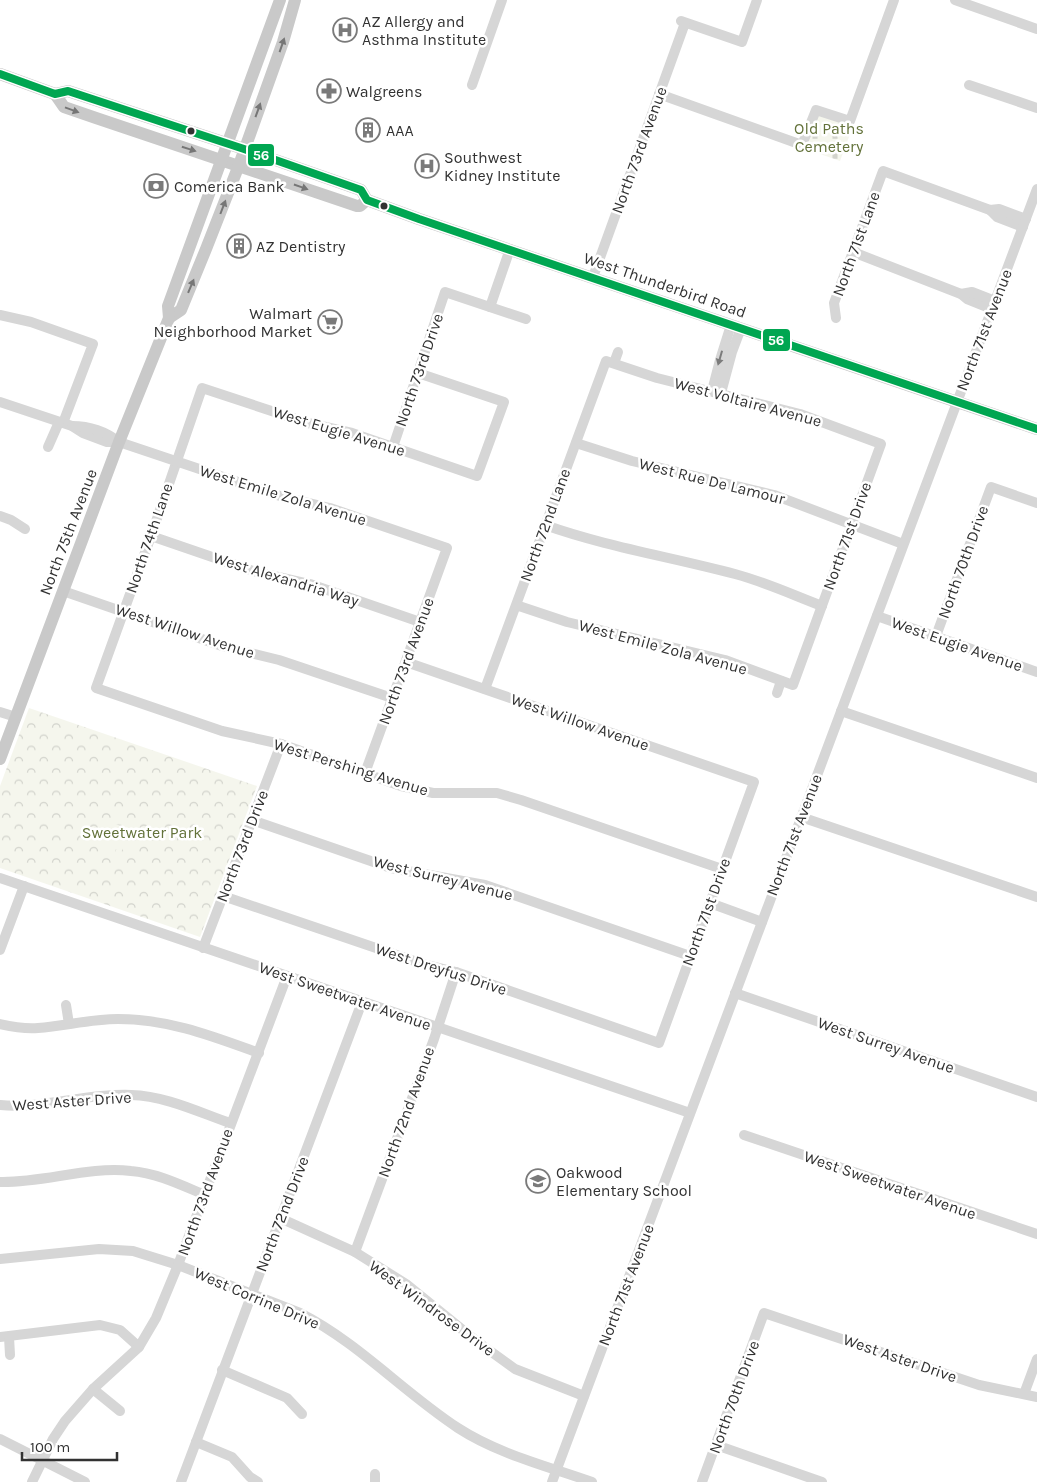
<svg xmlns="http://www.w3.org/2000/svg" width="1037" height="1482" font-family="Karla,sans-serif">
<defs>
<pattern id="cemetery-stones" width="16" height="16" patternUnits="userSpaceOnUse" patternTransform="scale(1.25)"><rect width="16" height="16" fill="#f5f6ed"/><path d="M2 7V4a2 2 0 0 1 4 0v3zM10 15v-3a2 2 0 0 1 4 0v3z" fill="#d2d3cc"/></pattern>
<pattern id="park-crowns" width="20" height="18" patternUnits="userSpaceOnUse" patternTransform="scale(1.25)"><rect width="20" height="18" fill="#f5f6ed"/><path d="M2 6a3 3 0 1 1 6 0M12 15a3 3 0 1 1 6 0" fill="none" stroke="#d2d3cc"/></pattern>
</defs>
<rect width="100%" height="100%" fill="#fff"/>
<!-- cemetery -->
<polygon fill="url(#cemetery-stones)" points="819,114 853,126 840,161 806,149"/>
<!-- park -->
<polygon fill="url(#park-crowns)" points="29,708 257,786 200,937 0,868 0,786"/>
<!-- garden -->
<polygon fill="#f5f6ed" points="109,822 124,827 121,835 127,837 122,851 116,849 113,858 99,853 102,845 95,842 100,828 106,830"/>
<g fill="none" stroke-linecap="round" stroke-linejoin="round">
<!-- minor -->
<g stroke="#d6d6d6" stroke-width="10">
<polyline points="955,0 1037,29"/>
<polyline points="681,21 742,42 757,0"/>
<polyline points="472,85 502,0"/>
<polyline points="969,85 1037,108"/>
<polyline points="659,94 802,145 816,110 850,121 894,0"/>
<polyline points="990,210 997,217 1023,227"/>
<polyline points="853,252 961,294 967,299 992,309"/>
<polyline points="593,277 685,23"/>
<polyline points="961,294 972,292 995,301"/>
<polyline points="490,307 510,249"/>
<polyline points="0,315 31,322 93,344 63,423"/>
<polyline points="836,318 834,303 883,171 990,210 999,209 1026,219"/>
<polyline points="614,363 618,352"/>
<polyline points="418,373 504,402 477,476 352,433 308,423 202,388 151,536 96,688 222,731 281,744 401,786 433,793 497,793 521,800 722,869"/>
<polyline points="712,391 720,360 731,325"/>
<polyline points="721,393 732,352 741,328"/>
<polyline points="0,402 72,426 83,433 107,442 119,442"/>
<path d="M72,426C90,426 105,431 119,442L280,496L330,508L447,548L365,773"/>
<polyline points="576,443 632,461 774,495 903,544"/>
<polyline points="48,447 59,422"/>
<polyline points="393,447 445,292 526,319"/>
<polyline points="0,516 11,520 25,529"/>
<path d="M545,525C607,547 672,557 735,574C765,582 793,595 822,606"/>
<polyline points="151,536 253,571 310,584 420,622"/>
<polyline points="63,591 222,646 279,660 392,698"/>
<polyline points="877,616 1037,672"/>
<polyline points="936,636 991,487 1037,503"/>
<polyline points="485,689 606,361 657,378 800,414 881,444 793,685 725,660 567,622 516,605"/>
<polyline points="777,693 781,681"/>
<polyline points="841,711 1037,778"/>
<polyline points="0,712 16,717"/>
<polyline points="801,817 1037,897"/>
<polyline points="252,820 391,868 485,885 690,956"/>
<polyline points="0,878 690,1113"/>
<polyline points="223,896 423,964 456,972 659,1043 754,782 406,662"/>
<polyline points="710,903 762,922"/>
<polyline points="203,948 281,744"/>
<polyline points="0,950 24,886"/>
<polyline points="735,993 1037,1097"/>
<polyline points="66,1005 69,1024"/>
<path d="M0,1024C13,1027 25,1029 38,1028C65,1026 91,1019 118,1019C169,1019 212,1036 259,1053"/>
<path d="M0,1105C44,1109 87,1093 131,1095C166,1096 198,1112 230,1123"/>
<polyline points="744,1135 1037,1234"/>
<path d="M0,1182C44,1183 88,1166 131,1171C157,1173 181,1185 205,1195"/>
<polyline points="280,1218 355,1252 406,1284 475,1340 515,1369 584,1396"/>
<polyline points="355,1252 434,1039 456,972"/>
<path d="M0,1259L99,1249L133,1251L178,1265L300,1313C359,1343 403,1392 458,1428C498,1454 547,1466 592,1482"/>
<polyline points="0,1337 100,1325 120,1330 139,1347"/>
<polyline points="9,1337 10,1355"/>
<polyline points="222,1370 287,1398 302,1414"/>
<polyline points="93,1389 120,1411"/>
<polyline points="1024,1394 1037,1359"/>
<polyline points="0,1439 85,1482"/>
<polyline points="196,1442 232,1457 250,1477 258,1482"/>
<polyline points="716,1445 822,1482"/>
<polyline points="375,1474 375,1482"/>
<polyline points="32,1482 53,1439 65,1421 93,1389 139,1347 156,1318 178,1265 287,976"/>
<polyline points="181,1482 362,1002"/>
<polyline points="552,1482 1037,189"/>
<polyline points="702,1482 764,1313 979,1385 1037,1397"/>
</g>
<!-- major -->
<g stroke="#c9c9c9" stroke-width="12">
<polyline points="0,74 55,94 68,91 244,149 361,190 367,200 419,219 1037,429"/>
<polyline points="55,94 64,107 96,118 357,206 360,206 367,200"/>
<polyline points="169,318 181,310 206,249 239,165 283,42 295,0"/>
<polyline points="0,759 119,442 169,318 168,306 280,0"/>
</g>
<!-- bus-1 casing -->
<g stroke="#fff" stroke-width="11">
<polyline id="bus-1" points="0,74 55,94 68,91 244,149 361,190 367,200 419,219 1037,429"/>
</g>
<!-- bus-1 -->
<use href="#bus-1" stroke="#00a651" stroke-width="8"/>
</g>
<!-- one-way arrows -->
<defs><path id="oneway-solid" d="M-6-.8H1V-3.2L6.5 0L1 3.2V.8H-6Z" transform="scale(1.25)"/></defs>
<g fill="#767676">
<use href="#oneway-solid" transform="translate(282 45) rotate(-71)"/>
<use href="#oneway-solid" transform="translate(72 110) rotate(20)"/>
<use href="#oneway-solid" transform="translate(258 110) rotate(-70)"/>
<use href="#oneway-solid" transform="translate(189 149) rotate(18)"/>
<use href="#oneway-solid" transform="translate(301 187) rotate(19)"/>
<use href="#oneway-solid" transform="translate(223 207) rotate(-69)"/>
<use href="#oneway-solid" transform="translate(191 286) rotate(-67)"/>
</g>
<use fill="#7c7c7c" href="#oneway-solid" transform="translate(720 358) rotate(106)"/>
<!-- icons -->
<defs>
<g id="hospital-ring" transform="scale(1.25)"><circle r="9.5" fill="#fff" stroke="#7a7a7a" stroke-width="1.5"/><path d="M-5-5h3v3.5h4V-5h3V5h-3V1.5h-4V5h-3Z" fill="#7a7a7a"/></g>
<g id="pharmacy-ring" transform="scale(1.25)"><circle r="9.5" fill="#fff" stroke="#7a7a7a" stroke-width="1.5"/><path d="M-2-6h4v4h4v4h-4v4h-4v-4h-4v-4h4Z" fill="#7a7a7a"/></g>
<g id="building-ring" transform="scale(1.25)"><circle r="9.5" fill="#fff" stroke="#7a7a7a" stroke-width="1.5"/><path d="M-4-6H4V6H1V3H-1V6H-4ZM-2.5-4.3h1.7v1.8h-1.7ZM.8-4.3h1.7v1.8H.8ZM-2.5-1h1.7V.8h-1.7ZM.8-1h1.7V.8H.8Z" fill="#7a7a7a"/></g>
<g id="bank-ring" transform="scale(1.25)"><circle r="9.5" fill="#fff" stroke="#7a7a7a" stroke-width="1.5"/><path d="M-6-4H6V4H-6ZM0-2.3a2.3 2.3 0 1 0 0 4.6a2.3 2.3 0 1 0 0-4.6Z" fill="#7a7a7a"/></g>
<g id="supermarket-ring" transform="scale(1.25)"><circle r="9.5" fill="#fff" stroke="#7a7a7a" stroke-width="1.5"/><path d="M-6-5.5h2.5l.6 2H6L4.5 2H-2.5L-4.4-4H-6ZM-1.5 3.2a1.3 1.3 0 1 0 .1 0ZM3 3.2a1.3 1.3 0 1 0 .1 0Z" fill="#7a7a7a"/></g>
<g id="school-ring" transform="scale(1.25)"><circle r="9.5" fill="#fff" stroke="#7a7a7a" stroke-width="1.5"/><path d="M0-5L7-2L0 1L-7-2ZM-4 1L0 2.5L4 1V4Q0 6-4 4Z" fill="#7a7a7a"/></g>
</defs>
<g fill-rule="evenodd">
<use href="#hospital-ring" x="345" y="30"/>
<use href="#pharmacy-ring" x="329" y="91"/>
<use href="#building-ring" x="368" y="130"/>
<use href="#hospital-ring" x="427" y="166"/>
<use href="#bank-ring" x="156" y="186"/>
<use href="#building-ring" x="239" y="246"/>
<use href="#supermarket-ring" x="330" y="322"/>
<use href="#school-ring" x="538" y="1181"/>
</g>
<!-- markers -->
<g fill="#323232" stroke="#fff" stroke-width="2">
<circle cx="191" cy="131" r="4.5"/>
<circle cx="384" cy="206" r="4.5"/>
</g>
<g text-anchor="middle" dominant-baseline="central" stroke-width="5" stroke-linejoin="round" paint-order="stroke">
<!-- poi labels -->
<g font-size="16" fill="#323232" stroke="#fff" text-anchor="start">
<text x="362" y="21">AZ Allergy and<tspan x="362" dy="18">Asthma Institute</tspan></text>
<text x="346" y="91">Walgreens</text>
<text x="386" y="130">AAA</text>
<text x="444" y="157">Southwest<tspan x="444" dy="18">Kidney Institute</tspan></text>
<text x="174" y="186">Comerica Bank</text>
<text x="256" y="246">AZ Dentistry</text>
<text x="312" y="313" text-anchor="end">Walmart<tspan x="312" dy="18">Neighborhood Market</tspan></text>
<text x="556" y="1172">Oakwood<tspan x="556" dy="18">Elementary School</tspan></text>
</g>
<!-- park labels -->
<g font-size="16" fill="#63723a" stroke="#fff">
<text x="829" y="128">Old Paths<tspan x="829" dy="18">Cemetery</tspan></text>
<text x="142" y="832">Sweetwater Park</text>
</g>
<!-- street labels -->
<g font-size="16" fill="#323232" stroke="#fff">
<text transform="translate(639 150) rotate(-70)">North 73rd Avenue</text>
<text transform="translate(856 244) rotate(-70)">North 71st Lane</text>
<text transform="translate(665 285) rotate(19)">West Thunderbird Road</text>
<text transform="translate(984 330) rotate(-69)">North 71st Avenue</text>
<text transform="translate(419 370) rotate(-71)">North 73rd Drive</text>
<text transform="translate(748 402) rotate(15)">West Voltaire Avenue</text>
<text transform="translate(339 431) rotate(17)">West Eugie Avenue</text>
<text transform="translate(712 481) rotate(14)">West Rue De Lamour</text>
<text transform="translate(283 495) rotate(17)">West Emile Zola Avenue</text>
<text transform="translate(545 525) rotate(-70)">North 72nd Lane</text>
<text transform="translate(68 532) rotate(-69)">North 75th Avenue</text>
<text transform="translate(847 536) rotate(-70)">North 71st Drive</text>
<text transform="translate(149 538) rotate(-71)">North 74th Lane</text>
<text transform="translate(963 562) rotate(-70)">North 70th Drive</text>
<text transform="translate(286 579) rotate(17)">West Alexandria Way</text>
<text transform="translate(185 631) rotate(18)">West Willow Avenue</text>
<text transform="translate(957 644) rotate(19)">West Eugie Avenue</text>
<text transform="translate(663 647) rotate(15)">West Emile Zola Avenue</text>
<text transform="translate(406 661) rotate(-70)">North 73rd Avenue</text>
<text transform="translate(580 722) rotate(19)">West Willow Avenue</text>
<text transform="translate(351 767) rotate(17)">West Pershing Avenue</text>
<text transform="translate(794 835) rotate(-69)">North 71st Avenue</text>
<text transform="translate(242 846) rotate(-69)">North 73rd Drive</text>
<text transform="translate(443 878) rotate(14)">West Surrey Avenue</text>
<text transform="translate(706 912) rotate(-70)">North 71st Drive</text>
<text transform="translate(441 969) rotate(18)">West Dreyfus Drive</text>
<text transform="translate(345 996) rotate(19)">West Sweetwater Avenue</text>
<text transform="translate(886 1045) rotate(19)">West Surrey Avenue</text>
<text transform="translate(72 1101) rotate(-4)">West Aster Drive</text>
<text transform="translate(406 1112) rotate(-70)">North 72nd Avenue</text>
<text transform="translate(890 1185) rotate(19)">West Sweetwater Avenue</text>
<text transform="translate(205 1192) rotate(-70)">North 73rd Avenue</text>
<text transform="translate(282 1214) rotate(-69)">North 72nd Drive</text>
<text transform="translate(626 1285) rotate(-69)">North 71st Avenue</text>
<text transform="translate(257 1298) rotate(23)">West Corrine Drive</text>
<text transform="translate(432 1308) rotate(36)">West Windrose Drive</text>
<text transform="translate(900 1358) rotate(19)">West Aster Drive</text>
<text transform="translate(734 1397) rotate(-70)">North 70th Drive</text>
</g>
</g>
<g stroke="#fff" stroke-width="2">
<rect x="247" y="143" width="28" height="24" rx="5" fill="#00a651"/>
<rect x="762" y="328" width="29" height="24" rx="5" fill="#00a651"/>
</g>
<g font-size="14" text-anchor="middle" font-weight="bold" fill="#fff">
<text x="261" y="160">56</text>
<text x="776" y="345">56</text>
</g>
<!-- scale -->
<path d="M22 1452v8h95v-8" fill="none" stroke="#323232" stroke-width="2.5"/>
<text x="30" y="1452" font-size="15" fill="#323232" stroke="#ffffff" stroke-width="4" paint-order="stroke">100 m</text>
</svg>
